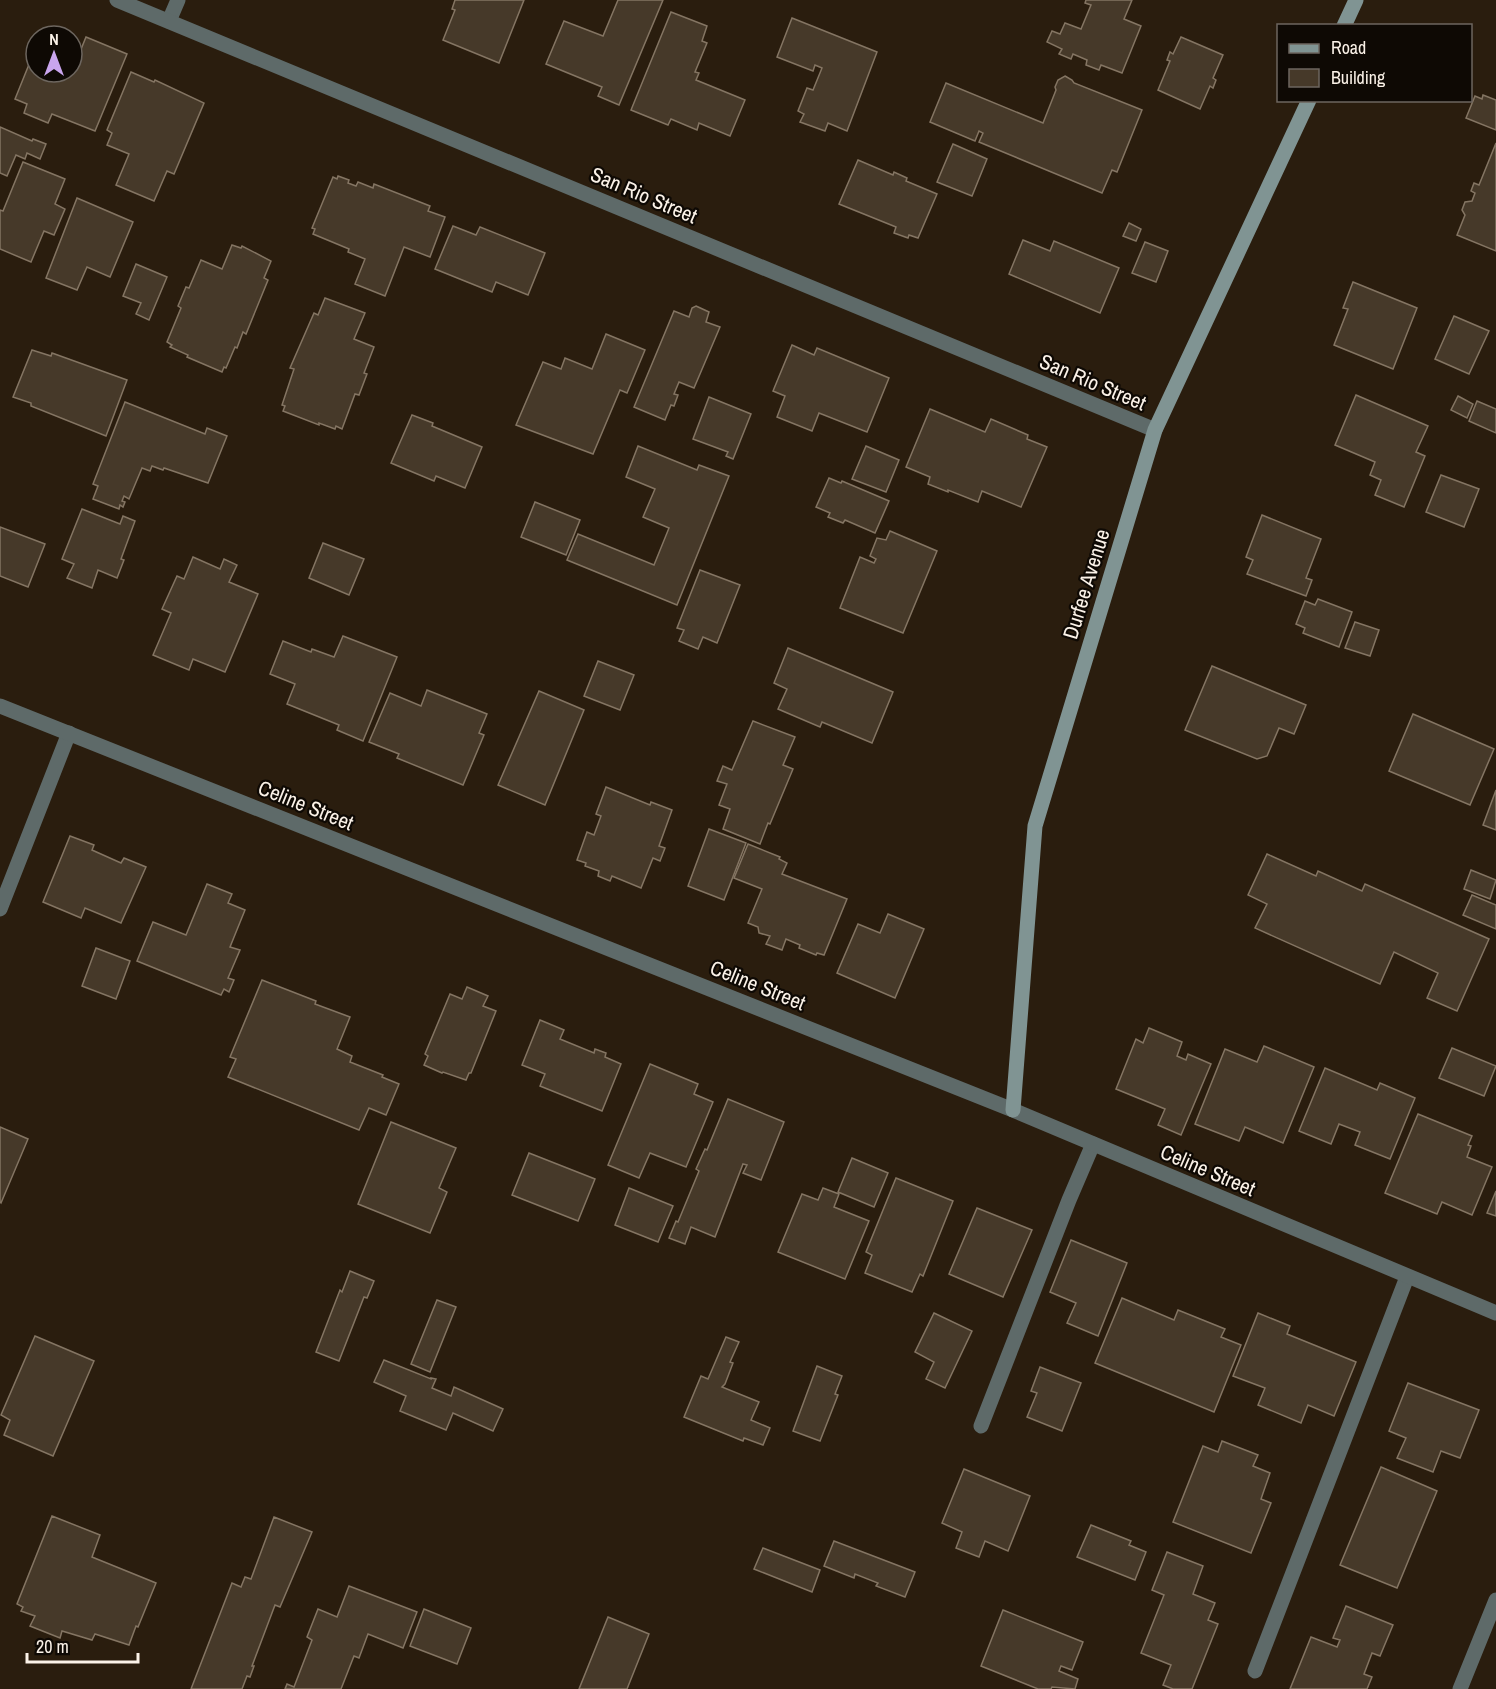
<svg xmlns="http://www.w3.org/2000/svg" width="1496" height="1689" font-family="'Archivo Narrow',sans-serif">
<rect width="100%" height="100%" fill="#2a1d0e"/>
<!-- building -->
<g fill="#463929" stroke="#847563" stroke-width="1.5">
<polygon points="455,0 524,0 499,63 443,40 455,10 452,9"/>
<polygon points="618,0 663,0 619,105 598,96 602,87 546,64 564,21 603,36"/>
<polygon points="1086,0 1132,0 1124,19 1141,26 1122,73 1101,65 1099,70 1086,65 1087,60 1073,54 1071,59 1059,54 1062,49 1047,42 1052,31 1060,34 1065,23 1081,29 1091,5 1085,3"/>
<polygon points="671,12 707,26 702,41 707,43 695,72 699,73 696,80 745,100 730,136 699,123 697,130 671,119 668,125 631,110"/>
<polygon points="792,18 877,52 847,131 828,123 825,131 800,122 804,114 798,111 807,88 813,90 822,68 815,65 813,71 777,57"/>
<polygon points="86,37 127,54 95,131 52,114 48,123 24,113 27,104 15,99 32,57 36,59 36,72 72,72 72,63 75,64"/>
<polygon points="1181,37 1223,55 1213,78 1216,80 1213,88 1210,86 1200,109 1158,90 1170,61 1167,60 1170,52 1173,54"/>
<polygon points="131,72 154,82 155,80 204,103 174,174 167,171 154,201 116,185 129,154 107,145 112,133 107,130"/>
<polygon points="1065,76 1072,80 1074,83 1142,110 1117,172 1112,170 1102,193 979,142 983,133 979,131 975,141 930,122 946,83 1043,123 1056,90 1055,87 1058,80"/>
<polygon points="1483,95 1496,100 1496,130 1466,118 1475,96 1482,99"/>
<polygon points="0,127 32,141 33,139 46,144 40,159 27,153 25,159 16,155 7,176 0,173"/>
<polygon points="1496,143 1496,251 1457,235 1465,215 1462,210 1465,202 1472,201 1475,193 1471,191 1474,183 1479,185"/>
<polygon points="953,144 987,159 972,196 937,182"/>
<polygon points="858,160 893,175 894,172 907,178 906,181 937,194 918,238 909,235 908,238 894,233 896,227 839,204"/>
<polygon points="23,162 65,179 55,204 65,209 54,235 44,231 31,262 0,249 0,210 3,211"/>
<polygon points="338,176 349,180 348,183 356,186 358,182 373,188 374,184 430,206 428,211 445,217 430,257 404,247 385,296 355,284 365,259 348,252 349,249 313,234 315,229 312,228 333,177 337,179"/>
<polygon points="77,198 133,222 110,277 87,267 77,290 46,278"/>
<polygon points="1129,223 1141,229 1136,241 1123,236"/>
<polygon points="453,226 476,235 480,227 545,253 528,295 496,282 492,292 435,269"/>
<polygon points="1023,240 1050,251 1054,241 1119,268 1100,313 1009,274"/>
<polygon points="1145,242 1168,251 1156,282 1132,273"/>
<polygon points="232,245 241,248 242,246 271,261 264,278 268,280 246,334 243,332 237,348 235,347 226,368 224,367 222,372 187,357 188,355 170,347 172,345 167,342 181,308 178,306 186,287 189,288 201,260 222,269"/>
<polygon points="136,264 167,277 149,320 136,314 141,303 123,296"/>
<polygon points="1353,282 1417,308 1393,369 1334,345 1348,309 1343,308"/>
<polygon points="325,298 365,313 354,339 374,347 364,373 367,374 359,395 355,394 342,429 336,426 335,429 319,423 319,425 283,411 285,406 282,405 294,369 290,368 314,313 318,315"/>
<polygon points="696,306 709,312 706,322 720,327 694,388 679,382 674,394 678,395 674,406 671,405 665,420 634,407 674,311 689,317 692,308"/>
<polygon points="1454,316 1489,331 1469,374 1435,359"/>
<polygon points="606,334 645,350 627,393 620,390 593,454 516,425 543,362 561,369 565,358 592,369"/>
<polygon points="792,345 814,355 817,348 889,378 867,432 819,413 812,431 777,417 785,396 773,391"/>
<polygon points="32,350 51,356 52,353 127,380 106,436 31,406 31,403 13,397"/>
<polygon points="1356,395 1428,426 1416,452 1425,456 1404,507 1375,495 1381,480 1370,475 1375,462 1335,445"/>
<polygon points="1458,396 1473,404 1467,418 1451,410"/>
<polygon points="709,397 751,414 733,459 726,456 728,452 693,439"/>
<polygon points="1477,401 1496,409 1496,433 1469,421"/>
<polygon points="125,402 205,434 207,428 227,436 208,483 164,468 163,470 152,466 150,471 142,468 129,499 124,496 122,501 125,502 123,507 120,505 119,509 93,499 98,486 93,484"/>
<polygon points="930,409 985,432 991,419 1028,435 1027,439 1047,447 1021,507 982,491 978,502 948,490 948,492 928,484 930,477 906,467"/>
<polygon points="412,415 433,423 432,426 482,447 465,488 436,476 434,481 391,463"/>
<polygon points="638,446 697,470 699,465 729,476 677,605 567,560 578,534 654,565 669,528 643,517 655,489 626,477"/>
<polygon points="866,446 899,460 886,492 852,479"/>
<polygon points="1441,475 1479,489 1464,527 1426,512"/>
<polygon points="829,478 841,483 842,481 889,501 875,533 845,520 843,523 828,517 830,513 816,507"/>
<polygon points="535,502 580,520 566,555 521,537"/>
<polygon points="82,509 120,524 123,516 135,521 121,559 124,560 117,578 98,570 92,588 67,578 74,564 62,559"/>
<polygon points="1262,515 1321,539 1306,578 1312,580 1306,596 1247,574 1253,560 1246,557"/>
<polygon points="0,527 45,544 28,587 0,576"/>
<polygon points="890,531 937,551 903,633 840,608 860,557 874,563 876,559 870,556 877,538 886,540"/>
<polygon points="323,543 364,559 349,595 309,578"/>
<polygon points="193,557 220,569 224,559 237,565 229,582 258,594 225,672 193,659 189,670 153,655 171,613 162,609 177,576 184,579"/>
<polygon points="700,570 740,585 717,643 703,637 698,649 679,641 684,630 677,628"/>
<polygon points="1318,599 1352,612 1339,647 1303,633 1305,628 1296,624 1305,601 1315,605"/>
<polygon points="1355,622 1379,630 1370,656 1345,648"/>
<polygon points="343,636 397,657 363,741 337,730 339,725 287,704 295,684 270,674 283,641 311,652 312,649 334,657"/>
<polygon points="788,648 893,692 872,743 822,722 820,727 778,709 787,689 774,683"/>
<polygon points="598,661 634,675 620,710 584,696"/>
<polygon points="1212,666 1306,705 1294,734 1279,728 1267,756 1257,759 1185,730"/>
<polygon points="427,690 487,714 479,733 484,735 463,785 397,758 399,754 369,742 390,693 421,706"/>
<polygon points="539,691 584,710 545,805 498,785"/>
<polygon points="1413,714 1494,749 1470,805 1389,771"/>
<polygon points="753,721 795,737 783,765 793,769 770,824 768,823 760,844 723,829 730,809 719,805 727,784 717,781 723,766 732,770"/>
<polygon points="606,787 650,805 651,802 672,810 659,846 665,848 660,861 653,858 641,888 612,876 610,881 598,876 599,871 585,866 586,863 577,860 587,832 594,835 601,816 596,814"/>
<polygon points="1496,790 1496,830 1483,825"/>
<polygon points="709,829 746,843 724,900 688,886"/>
<polygon points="70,836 94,845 92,850 121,863 124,858 146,867 121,923 85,908 81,918 43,902"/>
<polygon points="748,844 780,857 779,859 787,863 782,874 847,899 824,955 817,953 816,955 799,948 800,945 786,939 782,950 766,944 770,936 759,933 758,927 748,923 762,889 734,878"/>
<polygon points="1267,854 1316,876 1318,871 1362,891 1365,884 1489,939 1457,1011 1427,998 1438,973 1394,952 1380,984 1255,928 1267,904 1248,895"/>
<polygon points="1471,870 1496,880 1490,899 1464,889"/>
<polygon points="207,884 232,894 228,903 245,910 230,947 240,950 228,978 234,980 229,992 224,989 221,995 137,961 153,922 186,935"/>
<polygon points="1472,895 1496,905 1496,929 1463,915"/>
<polygon points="888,914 924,929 895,998 837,973 858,924 880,933"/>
<polygon points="96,948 130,961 116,999 82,986"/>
<polygon points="262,980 316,1001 315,1004 350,1017 337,1049 352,1056 350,1062 383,1075 382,1077 399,1084 386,1115 369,1108 359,1130 228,1077 236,1059 230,1057"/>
<polygon points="467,987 488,996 483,1006 496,1011 471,1073 469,1073 466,1080 443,1072 442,1073 424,1065 428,1056 425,1054 450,994 462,999"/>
<polygon points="540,1020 564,1030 560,1039 594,1053 595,1049 606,1053 605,1057 621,1064 602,1111 540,1086 545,1074 522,1065"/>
<polygon points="1149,1028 1182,1042 1177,1056 1186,1060 1188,1054 1211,1064 1181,1135 1158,1125 1165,1109 1116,1089 1136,1039 1143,1043"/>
<polygon points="1264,1046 1314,1067 1283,1143 1245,1127 1239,1141 1195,1124 1225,1049 1257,1062"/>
<polygon points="1452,1048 1496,1066 1484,1096 1439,1078"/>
<polygon points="650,1064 698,1084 694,1094 713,1102 686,1167 650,1153 639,1178 608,1165"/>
<polygon points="1325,1068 1377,1090 1380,1083 1415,1098 1390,1159 1355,1145 1360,1132 1339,1124 1331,1144 1299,1131"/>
<polygon points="728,1099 784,1122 761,1180 743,1173 747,1165 743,1164 715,1237 691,1227 685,1244 669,1238 676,1221 678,1222 699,1171 696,1169 705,1149 707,1150"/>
<polygon points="1418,1114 1472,1136 1468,1145 1471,1146 1467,1157 1492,1167 1472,1215 1442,1202 1437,1214 1385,1193"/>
<polygon points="391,1122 456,1148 439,1188 447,1192 430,1233 358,1204"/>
<polygon points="0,1127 28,1139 1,1203 0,1202"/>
<polygon points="529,1153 595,1179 578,1221 512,1195"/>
<polygon points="852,1158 888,1173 874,1207 838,1192"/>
<polygon points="896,1178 953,1201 923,1276 920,1274 912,1292 865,1273 872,1255 866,1252"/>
<polygon points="629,1188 673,1206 658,1242 615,1225"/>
<polygon points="823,1188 839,1194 834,1207 869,1221 845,1279 778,1252 802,1194 818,1200"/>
<polygon points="1496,1191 1496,1216 1487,1213"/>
<polygon points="977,1208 1032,1230 1003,1297 949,1274"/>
<polygon points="1071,1240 1127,1263 1098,1336 1067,1323 1076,1303 1050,1292"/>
<polygon points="350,1271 374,1281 367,1298 364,1297 339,1361 316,1352 340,1290 342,1292"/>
<polygon points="1122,1298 1174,1320 1178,1310 1225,1329 1221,1337 1241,1345 1214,1412 1095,1363"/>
<polygon points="437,1300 456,1307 430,1372 411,1364"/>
<polygon points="934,1313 972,1331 945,1388 926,1379 934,1362 915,1352"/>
<polygon points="1258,1313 1290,1326 1287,1334 1356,1362 1334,1416 1308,1405 1301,1423 1258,1405 1265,1388 1233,1376"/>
<polygon points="35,1336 94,1361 53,1456 4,1435 10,1420 1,1415"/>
<polygon points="726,1337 739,1342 730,1362 733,1363 725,1384 722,1387 759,1402 751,1420 770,1428 763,1445 744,1438 743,1441 684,1417 701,1376 708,1379"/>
<polygon points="384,1360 431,1379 431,1378 436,1379 432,1388 451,1396 454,1387 503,1409 493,1431 453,1413 446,1430 400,1411 406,1396 374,1382"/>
<polygon points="817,1366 842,1376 835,1394 838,1395 820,1441 793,1431"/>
<polygon points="1040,1367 1081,1383 1062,1431 1027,1417 1037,1393 1031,1391"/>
<polygon points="1408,1383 1479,1410 1460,1458 1441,1451 1433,1472 1397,1458 1406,1438 1389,1431"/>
<polygon points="1222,1441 1258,1455 1253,1466 1270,1473 1261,1499 1271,1503 1251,1553 1173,1522 1203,1446 1218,1452"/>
<polygon points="1381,1467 1437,1491 1397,1588 1340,1565"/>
<polygon points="964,1469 1030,1496 1008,1551 985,1541 979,1557 956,1548 962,1532 942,1523"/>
<polygon points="52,1516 100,1535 92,1557 156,1583 138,1627 136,1626 129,1645 95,1634 92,1640 62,1631 60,1638 30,1626 35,1616 21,1611 23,1607 17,1604"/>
<polygon points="274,1517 312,1532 280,1607 275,1605 252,1666 254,1666 250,1677 247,1676 242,1689 191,1689 232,1583 241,1587 245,1577 251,1579"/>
<polygon points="1091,1525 1131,1541 1129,1545 1146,1552 1135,1580 1077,1557"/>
<polygon points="834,1541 915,1572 905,1597 876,1586 878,1583 855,1574 854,1578 824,1566"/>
<polygon points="763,1548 820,1570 812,1592 754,1569"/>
<polygon points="1167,1552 1203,1566 1193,1594 1215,1603 1208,1620 1218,1624 1192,1689 1173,1689 1163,1685 1171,1665 1141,1653 1164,1595 1152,1590"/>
<polygon points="349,1586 417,1612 403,1648 368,1634 359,1658 354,1656 341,1689 285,1689 287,1684 294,1687 312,1640 307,1637 318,1609 337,1617"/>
<polygon points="1346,1606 1393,1625 1380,1656 1372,1653 1364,1674 1372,1677 1367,1689 1290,1689 1311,1637 1337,1647 1340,1640 1333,1638"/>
<polygon points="424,1609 471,1628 457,1664 410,1646"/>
<polygon points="1003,1610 1083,1642 1072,1670 1061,1666 1059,1671 1078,1679 1075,1689 1052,1687 1051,1689 1038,1689 981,1666"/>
<polygon points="608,1617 649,1634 627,1689 579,1689"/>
</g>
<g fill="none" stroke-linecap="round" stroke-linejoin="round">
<!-- lane -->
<g stroke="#5e6a69" stroke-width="15">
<polyline points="169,21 178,0"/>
<polyline points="0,909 69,733"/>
<polyline points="981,1426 1069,1200 1093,1144"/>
<polyline points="1255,1671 1407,1277"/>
<polyline points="1460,1689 1496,1600"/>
</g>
<!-- street -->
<g stroke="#5e6a69" stroke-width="15">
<polyline points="117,0 1155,430"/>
<polyline points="0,706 1013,1110 1496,1313"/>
</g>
<!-- secondary -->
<g stroke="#809493" stroke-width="15">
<polyline points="1344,26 1356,0"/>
<polyline points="1013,1110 1035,826 1155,430 1309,100"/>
</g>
</g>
<g text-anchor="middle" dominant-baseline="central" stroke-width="4.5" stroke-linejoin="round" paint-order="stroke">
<!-- street labels -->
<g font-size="21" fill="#fbf2e8" stroke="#0e0904">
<text transform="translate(644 195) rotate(23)">San Rio Street</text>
<text transform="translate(1093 382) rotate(23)">San Rio Street</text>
<text transform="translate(1086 584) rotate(-73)">Durfee Avenue</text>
<text transform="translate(306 805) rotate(22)">Celine Street</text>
<text transform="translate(758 985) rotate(22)">Celine Street</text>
<text transform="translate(1208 1170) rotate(23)">Celine Street</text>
</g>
</g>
<!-- legend -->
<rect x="1277" y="24" width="195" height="78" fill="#0e0904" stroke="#6d665f" stroke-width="1.5"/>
<rect x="1289" y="44" width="30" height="9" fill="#809493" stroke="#6d665f" stroke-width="1.5"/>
<text x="1331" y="54" font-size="18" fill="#fbf2e8">Road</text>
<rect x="1289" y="69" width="30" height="18" fill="#463929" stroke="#6d665f" stroke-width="1.5"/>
<text x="1331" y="84" font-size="18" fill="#fbf2e8">Building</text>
<!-- north arrow -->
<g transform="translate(54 54)"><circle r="28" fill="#0e0904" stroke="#6d665f" stroke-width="1.5"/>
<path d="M0-4.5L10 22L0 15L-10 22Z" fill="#c9a5ee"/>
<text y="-9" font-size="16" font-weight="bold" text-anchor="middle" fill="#fbf2e8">N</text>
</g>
<!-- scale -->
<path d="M27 1653v9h111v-9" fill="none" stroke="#fbf2e8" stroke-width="3"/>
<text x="36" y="1653" font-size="18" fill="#fbf2e8" stroke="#0e0904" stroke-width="4.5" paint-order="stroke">20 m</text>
</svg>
